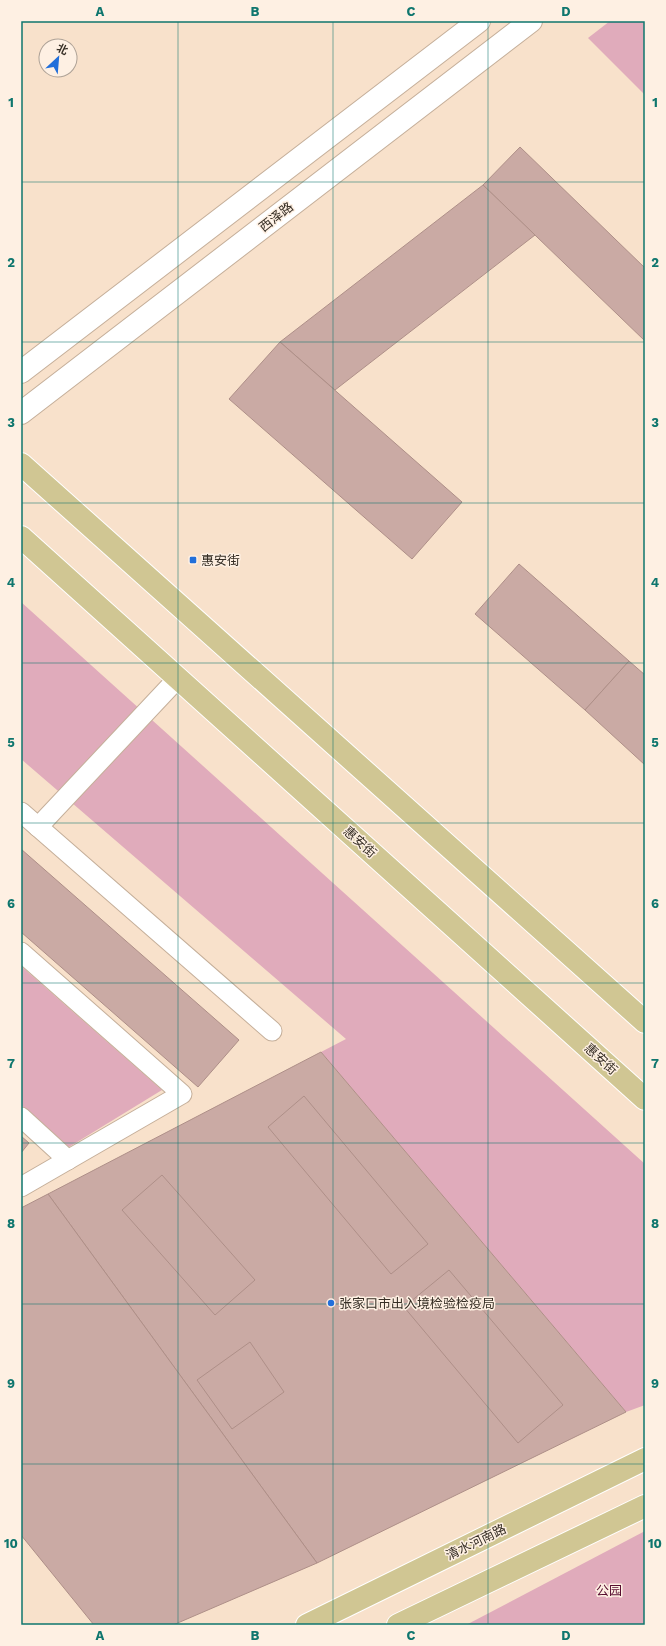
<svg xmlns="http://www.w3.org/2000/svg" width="666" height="1646" font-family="'Work Sans','Noto Sans SC',sans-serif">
<rect width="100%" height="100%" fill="#f8e1cb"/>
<!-- green -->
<g fill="#e0abbb">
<polygon points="610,21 645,21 645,95 588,38"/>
<polygon points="21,602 645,1164 645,1405 626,1412 321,1052 346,1039 21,759"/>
<polygon points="21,966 162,1090 69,1147 21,1105"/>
<polygon points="645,1531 645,1624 643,1625 466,1625"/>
</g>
<!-- building -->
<g fill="#caaaa4" stroke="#ae8f88">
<polygon points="520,147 645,268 645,341 483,185"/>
<polygon points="483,185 535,235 335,390 280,342"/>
<polygon points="280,342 462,502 412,559 229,399"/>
<polygon points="519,564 629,661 585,710 475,614"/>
<polygon points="629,661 645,675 645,765 585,710"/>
<polygon points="21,849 239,1040 198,1087 21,932"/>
<polygon points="321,1052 626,1412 317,1563 48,1194"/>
<polygon points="304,1096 428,1244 391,1274 268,1127"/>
<polygon points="21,1136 29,1143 21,1153"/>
<polygon points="162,1175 255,1280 215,1315 122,1210"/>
<polygon points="48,1194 317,1563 173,1625 94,1625 21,1535 21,1208"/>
<polygon points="449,1270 563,1405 518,1443 404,1307"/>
<polygon points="250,1342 284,1392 232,1429 197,1380"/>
</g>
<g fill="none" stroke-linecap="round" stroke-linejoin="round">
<!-- street casing -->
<g stroke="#c5af9a" stroke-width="21">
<g id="street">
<polyline points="21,812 272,1031"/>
<polyline points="38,827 178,678"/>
<polyline points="21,952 182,1094 21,1187"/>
<polyline points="21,1117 68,1160"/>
</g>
</g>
<!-- secondary casing -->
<g stroke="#c5af9a" stroke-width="24">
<g id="secondary">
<polyline points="21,372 479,21"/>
<polyline points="21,413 531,21"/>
</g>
</g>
<!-- primary casing -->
<g stroke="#fff" stroke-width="24">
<g id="primary">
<polyline points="21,464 645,1022"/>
<polyline points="21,537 645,1099"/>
<polyline points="307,1625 645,1459"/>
<polyline points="398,1625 645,1506"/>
</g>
</g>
<!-- street -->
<use href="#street" stroke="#fff" stroke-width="19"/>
<!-- secondary -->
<use href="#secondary" stroke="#fff" stroke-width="22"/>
<!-- primary -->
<use href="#primary" stroke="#d0c693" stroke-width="22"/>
</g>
<!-- grid -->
<path fill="none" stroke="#0f766e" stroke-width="1" stroke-opacity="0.55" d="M178,21V1625M333,21V1625M488,21V1625M21,182H645M21,342H645M21,503H645M21,663H645M21,823H645M21,983H645M21,1143H645M21,1304H645M21,1464H645"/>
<!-- markers -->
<g fill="#226fda" stroke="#fef0e3" stroke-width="1.5">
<rect x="189" y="556" width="8" height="8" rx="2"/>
<circle cx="331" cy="1303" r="4"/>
</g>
<g text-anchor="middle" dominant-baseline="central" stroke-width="3" stroke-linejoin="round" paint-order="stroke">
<!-- street labels -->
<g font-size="13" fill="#362e25" stroke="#fef0e3">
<text transform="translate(276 217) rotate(-38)">西泽路</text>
<text transform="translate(360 842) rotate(42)">惠安街</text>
<text transform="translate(601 1059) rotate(42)">惠安街</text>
<text transform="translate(476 1542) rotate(-26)">清水河南路</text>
</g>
<!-- poi labels -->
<g font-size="13" fill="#362e25" stroke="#fef0e3" text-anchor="start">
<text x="201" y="560">惠安街</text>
<text x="339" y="1303">张家口市出入境检验检疫局</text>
</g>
<!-- park labels -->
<g font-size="13" fill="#570c2f" stroke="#fef0e3">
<text x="609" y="1590">公园</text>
</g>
</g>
<!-- border -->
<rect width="666" height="1646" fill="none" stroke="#fef0e3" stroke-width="44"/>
<!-- north arrow -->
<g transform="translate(58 58) rotate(26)"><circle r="19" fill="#fef0e3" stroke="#aea297"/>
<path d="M0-3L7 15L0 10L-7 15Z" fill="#226fda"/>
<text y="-6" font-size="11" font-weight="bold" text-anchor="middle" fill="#362e25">北</text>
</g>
<rect x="22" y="22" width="622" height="1602" fill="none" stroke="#0f766e" stroke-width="1.5"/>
<g font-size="13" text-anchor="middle" font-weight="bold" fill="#0f766e">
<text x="100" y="16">A</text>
<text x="255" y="16">B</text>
<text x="411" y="16">C</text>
<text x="566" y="16">D</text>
<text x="11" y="107">1</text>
<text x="655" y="107">1</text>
<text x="11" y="267">2</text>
<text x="655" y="267">2</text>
<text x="11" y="427">3</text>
<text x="655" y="427">3</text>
<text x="11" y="587">4</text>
<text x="655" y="587">4</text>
<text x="11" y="747">5</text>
<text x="655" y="747">5</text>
<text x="11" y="908">6</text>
<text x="655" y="908">6</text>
<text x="11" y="1068">7</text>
<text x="655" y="1068">7</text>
<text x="11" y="1228">8</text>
<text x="655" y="1228">8</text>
<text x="11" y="1388">9</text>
<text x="655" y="1388">9</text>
<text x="11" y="1548">10</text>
<text x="655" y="1548">10</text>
<text x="100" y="1640">A</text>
<text x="255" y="1640">B</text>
<text x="411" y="1640">C</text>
<text x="566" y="1640">D</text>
</g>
</svg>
